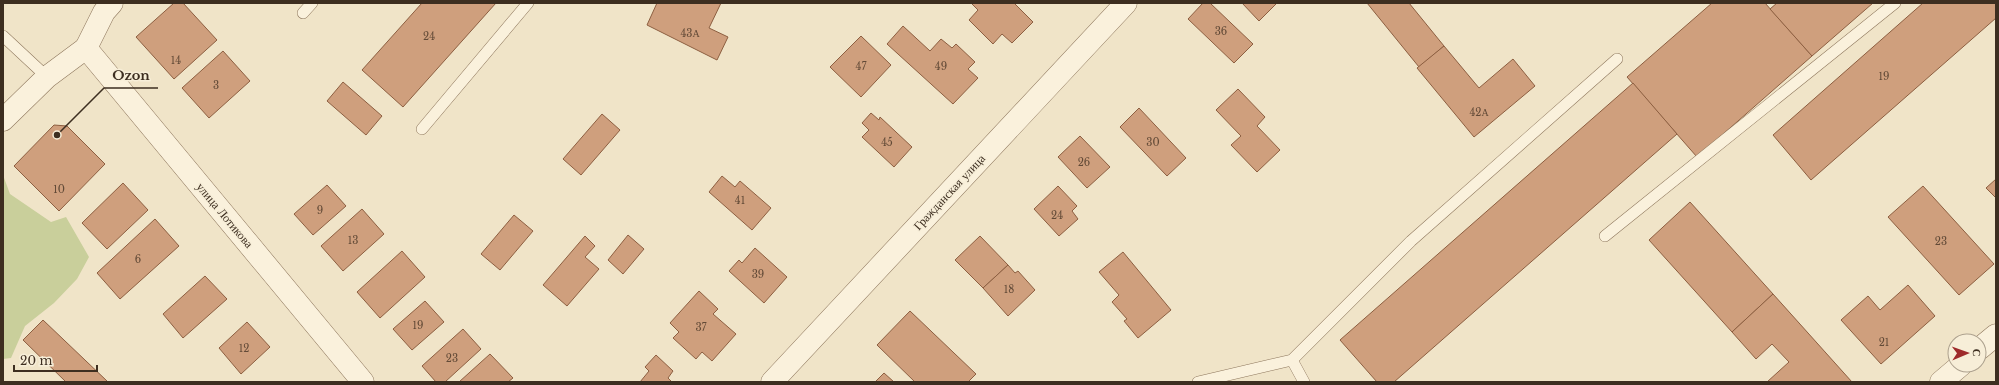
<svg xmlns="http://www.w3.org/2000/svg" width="1999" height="385" font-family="'Libre Baskerville',serif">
<rect width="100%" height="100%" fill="#f0e4c8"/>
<!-- green -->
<polygon fill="#c9cf9b" points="3,175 10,194 51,222 66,217 89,257 77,279 54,303 25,326 11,358 3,359"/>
<!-- building -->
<g fill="#cf9f7d" stroke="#8d5f41">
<polygon points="174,3 183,3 217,40 174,79 136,37"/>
<polygon points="422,3 496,3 403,107 362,70"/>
<polygon points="657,3 721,3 709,28 728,37 717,60 647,25"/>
<polygon points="971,3 1014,3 1033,22 1012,43 1002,34 993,44 969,20 978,10"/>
<polygon points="1203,3 1210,3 1253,44 1234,63 1188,19"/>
<polygon points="1242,3 1277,3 1259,21"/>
<polygon points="1367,3 1409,3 1444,46 1419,67"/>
<polygon points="1712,3 1765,3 1812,56 1697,157 1627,77"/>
<polygon points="1777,3 1873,3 1812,56 1770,9"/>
<polygon points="1923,3 1996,3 1996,18 1811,180 1773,135"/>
<polygon points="903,26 930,51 941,39 952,48 956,44 975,62 968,69 978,78 953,104 887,44"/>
<polygon points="861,36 891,65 861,97 830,67"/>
<polygon points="1444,46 1479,88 1513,59 1535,86 1474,137 1417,68"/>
<polygon points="223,51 250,81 209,118 182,88"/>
<polygon points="343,82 382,116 366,135 327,101"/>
<polygon points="1633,83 1677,134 1394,382 1377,382 1340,340"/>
<polygon points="1238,89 1265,117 1257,126 1280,150 1257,172 1231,145 1241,136 1216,110"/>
<polygon points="1139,108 1186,158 1167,176 1120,127"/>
<polygon points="871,113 879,120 880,117 912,147 894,167 862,137 869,130 862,123"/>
<polygon points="602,114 620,130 581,175 563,159"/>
<polygon points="54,125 67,126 105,164 59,211 14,166"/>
<polygon points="1080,136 1110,167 1087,188 1058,157"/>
<polygon points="722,176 735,187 740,181 771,208 752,230 709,192"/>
<polygon points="1996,179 1996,198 1986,188"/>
<polygon points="123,183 148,210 107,249 82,223"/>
<polygon points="327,185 346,206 313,235 294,214"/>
<polygon points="1058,186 1077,206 1072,211 1078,219 1059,236 1034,209"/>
<polygon points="1923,186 1994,264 1959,295 1888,217"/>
<polygon points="1690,202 1773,294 1732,332 1649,240"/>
<polygon points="362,209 384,234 343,271 321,246"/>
<polygon points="514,215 533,231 500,270 481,254"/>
<polygon points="155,219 179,246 120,299 97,273"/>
<polygon points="628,235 644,249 623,274 608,260"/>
<polygon points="585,236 595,246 585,257 599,269 567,306 543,285"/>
<polygon points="980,236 1008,265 983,288 955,260"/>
<polygon points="755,248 787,277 764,303 729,271 739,260 742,263"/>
<polygon points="402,251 425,277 380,318 357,292"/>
<polygon points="1123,252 1171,310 1138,338 1124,321 1127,319 1112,302 1119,295 1099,272"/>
<polygon points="1008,265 1015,273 1018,271 1035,290 1008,316 983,288"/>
<polygon points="205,276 227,299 183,338 163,314"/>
<polygon points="1908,285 1935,316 1881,364 1841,320 1868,296 1880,310"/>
<polygon points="699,291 718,309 713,314 736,334 712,361 702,352 696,359 673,338 679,332 670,323"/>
<polygon points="1773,294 1852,382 1767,382 1789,362 1772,344 1756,359 1732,332"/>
<polygon points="425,301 444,322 412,350 393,329"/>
<polygon points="910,311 976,374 968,382 915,382 877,345"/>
<polygon points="43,320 107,381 106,382 66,382 23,340"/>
<polygon points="247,322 270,347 241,374 219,348"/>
<polygon points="463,329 481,349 445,382 436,382 422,366"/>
<polygon points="490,354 513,378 508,382 459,382"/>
<polygon points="656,355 673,371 668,378 672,382 640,382 649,371 645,367"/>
<polygon points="884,373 894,382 875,382"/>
</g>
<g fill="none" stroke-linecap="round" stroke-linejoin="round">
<!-- service casing -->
<g stroke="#8d765c" stroke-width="12">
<g id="service">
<polyline points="303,13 312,3"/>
<polyline points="3,36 47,77"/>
<polyline points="422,129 528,3"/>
<polyline points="1605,236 1895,3"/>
<polyline points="1292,360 1304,382"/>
<polyline points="1198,382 1292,360 1411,241 1617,59"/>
</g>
</g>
<!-- minor casing -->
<g stroke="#8d765c" stroke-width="23">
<g id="minor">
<polyline points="3,120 47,77 86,48"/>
<polyline points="1979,349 1996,335"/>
<polyline points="772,382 1126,3"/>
<polyline points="1941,382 1961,365"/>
</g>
</g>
<!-- tertiary casing -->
<g stroke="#8d765c" stroke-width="23">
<polyline id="tertiary" points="112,3 104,12 86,48 363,382"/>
</g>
<!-- service -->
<use href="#service" stroke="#faf1dc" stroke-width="11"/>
<!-- minor -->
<use href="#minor" stroke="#faf1dc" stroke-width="22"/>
<!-- tertiary -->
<use href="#tertiary" stroke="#faf1dc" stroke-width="22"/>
</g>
<g text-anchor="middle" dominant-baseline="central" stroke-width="3" stroke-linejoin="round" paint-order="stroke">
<!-- number labels -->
<g font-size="10" fill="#624a37">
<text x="1221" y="31">36</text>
<text x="690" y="33">43А</text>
<text x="429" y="36">24</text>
<text x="176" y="60">14</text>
<text x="861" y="66">47</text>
<text x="941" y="66">49</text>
<text x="1884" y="76">19</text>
<text x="216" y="85">3</text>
<text x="1479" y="112">42А</text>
<text x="887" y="142">45</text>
<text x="1153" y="142">30</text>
<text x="1084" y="162">26</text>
<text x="59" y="189">10</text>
<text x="740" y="200">41</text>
<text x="320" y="210">9</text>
<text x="1057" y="215">24</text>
<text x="353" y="240">13</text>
<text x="1941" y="241">23</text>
<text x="138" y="259">6</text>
<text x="758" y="274">39</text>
<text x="1009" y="289">18</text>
<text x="418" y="325">19</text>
<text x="701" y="327">37</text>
<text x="1884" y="342">21</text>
<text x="244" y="348">12</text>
<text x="452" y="358">23</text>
</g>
<!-- street labels -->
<g font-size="12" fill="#3d2e20" stroke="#f7eed8">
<text transform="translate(949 192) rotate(-47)">Гражданская улица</text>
<text transform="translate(225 215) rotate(50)">улица Лотикова</text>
</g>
</g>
<!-- callouts -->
<path fill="none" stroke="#3d2e20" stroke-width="1.5" d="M57 135L104 88H158"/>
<circle fill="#3d2e20" stroke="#f7eed8" stroke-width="1.5" cx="57" cy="135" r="4"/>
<g font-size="13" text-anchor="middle" font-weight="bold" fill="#3d2e20" stroke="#f7eed8" stroke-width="3" stroke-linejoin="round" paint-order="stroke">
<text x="131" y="80">Ozon</text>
</g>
<!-- border -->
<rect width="1999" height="385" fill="none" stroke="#3d2e20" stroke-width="8"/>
<!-- north arrow -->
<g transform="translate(1967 353) rotate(88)"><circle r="19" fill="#f7eed8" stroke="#ada18e"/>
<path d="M0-3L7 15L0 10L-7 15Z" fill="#9e2a2b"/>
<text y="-6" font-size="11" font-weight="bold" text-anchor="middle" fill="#3d2e20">С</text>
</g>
<!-- scale -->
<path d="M14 365v6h83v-6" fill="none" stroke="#3d2e20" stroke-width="2"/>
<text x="20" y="365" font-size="12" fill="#3d2e20" stroke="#f7eed8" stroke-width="3" paint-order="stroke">20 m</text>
</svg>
